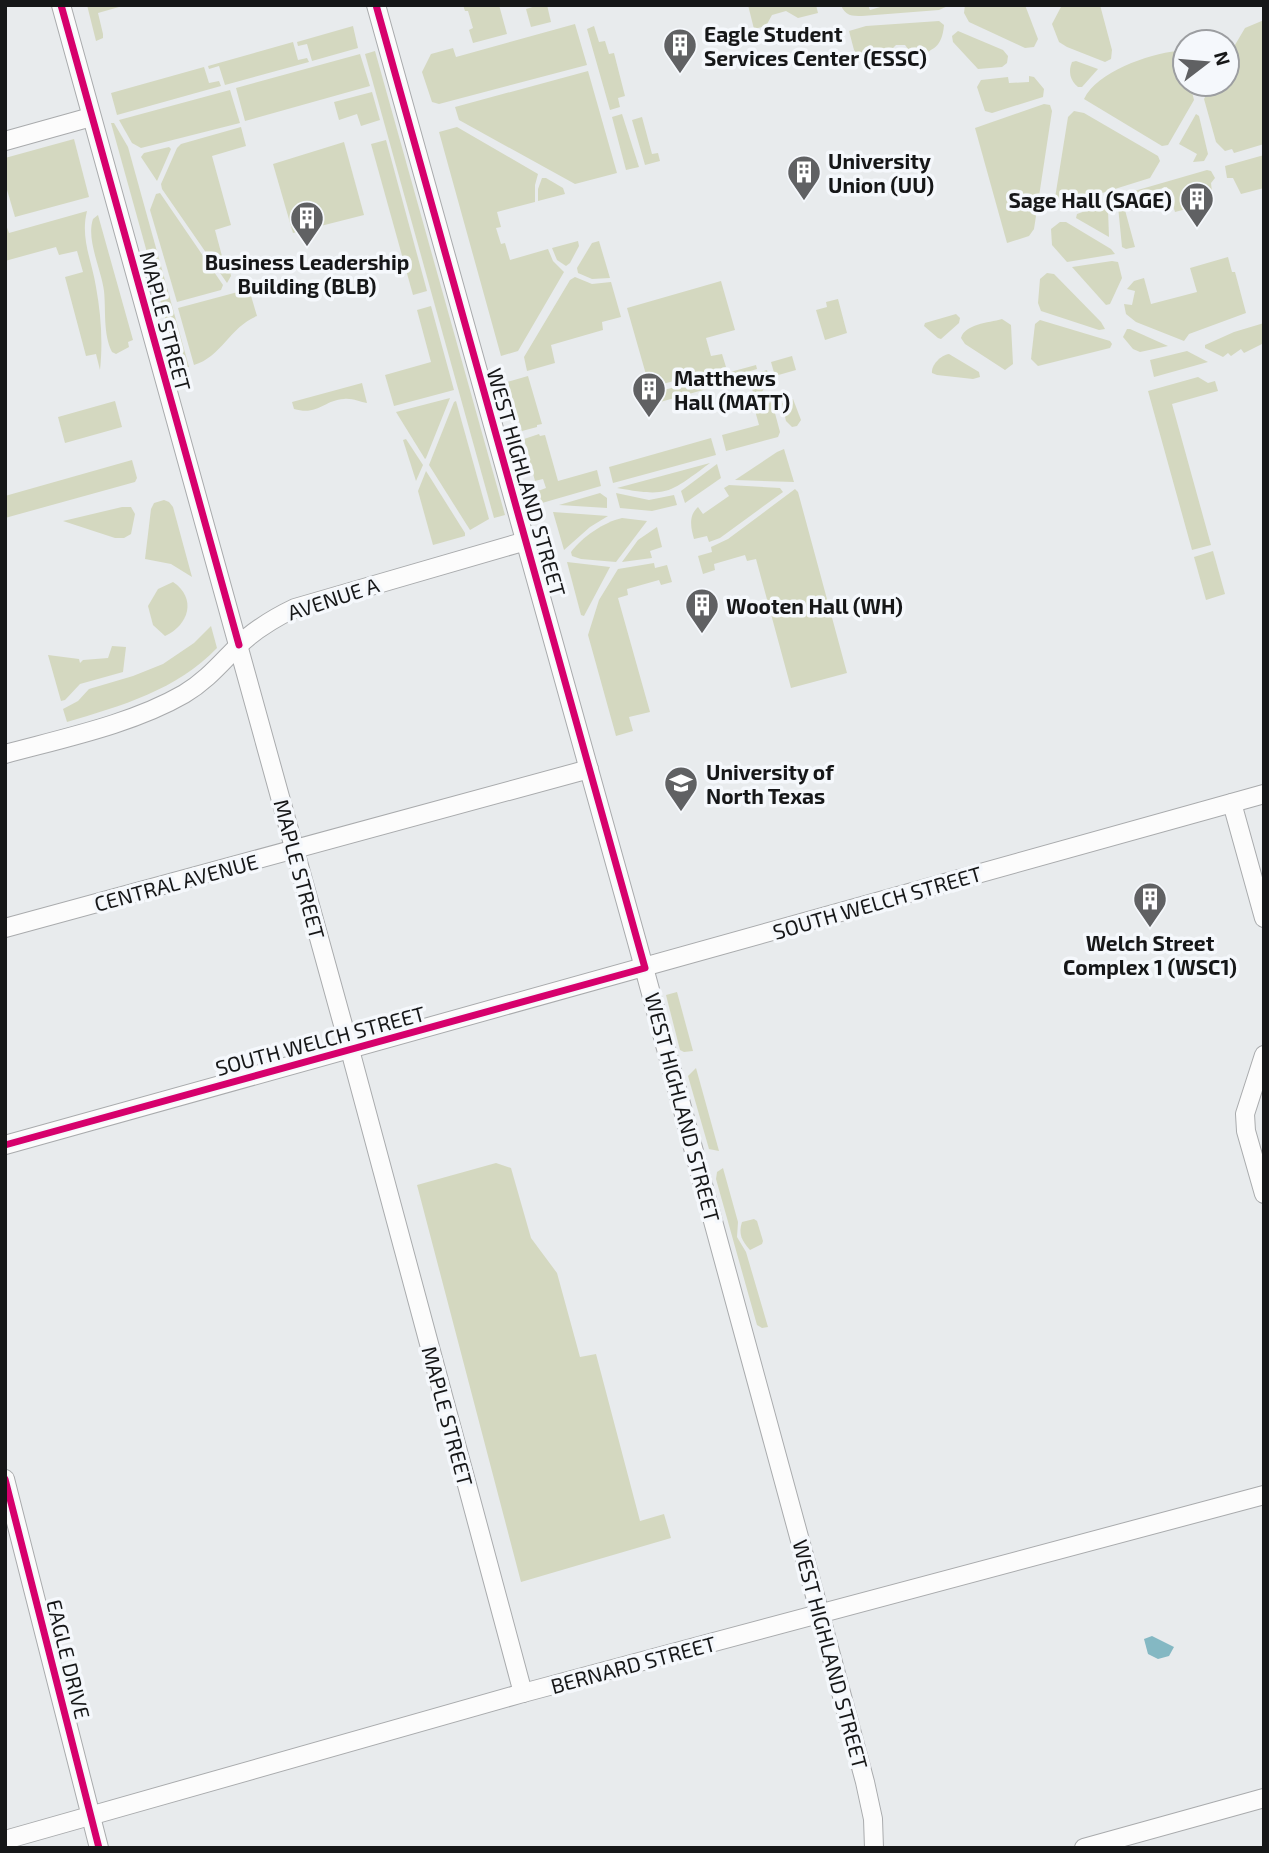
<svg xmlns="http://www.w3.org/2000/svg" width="1269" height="1853" font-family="'Exo 2',sans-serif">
<rect width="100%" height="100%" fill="#e8ebed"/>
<!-- green -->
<g fill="#d4d8c0">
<polygon points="87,5 126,5 98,13 103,34 103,38 96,41"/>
<polygon points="463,5 499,5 507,34 473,43 469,30 473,28 468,11 465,11"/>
<polygon points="539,5 547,5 551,22 531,27 526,9"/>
<polygon points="748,5 816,5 818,13 798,18 786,11 772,15 766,26 754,29"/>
<path d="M841,5H868L870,10L887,5H950L939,10L862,16C852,16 845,16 841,5Z"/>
<polygon points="965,5 1025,5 1038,39 1034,47 1025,48 969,22 964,13"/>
<polygon points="1062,5 1100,5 1112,50 1111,59 1105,62 1067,47 1059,42 1052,24"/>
<polygon points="1264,20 1264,144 1234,153 1232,149 1225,151 1216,142 1204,99 1212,84 1227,84 1227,58 1232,50 1245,28"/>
<path d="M939,21L944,25C942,47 934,50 914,57L905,45H896L892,49L890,57L882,61L859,57L854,50L849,31L866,26Z"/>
<polygon points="575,24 587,65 439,104 432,102 422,72 431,54 453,48 456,57"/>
<polygon points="353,26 358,48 312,61 307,44 298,46 297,42"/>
<polygon points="594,26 599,42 605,41 609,54 614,53 625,96 618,98 620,107 610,110 587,29"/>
<polygon points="958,31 1003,50 1008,56 1007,63 1002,67 978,69 953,42 952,36"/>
<polygon points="293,42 298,60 307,58 309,62 225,85 219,66 209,69 208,66"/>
<polygon points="375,51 505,515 494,518 365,54"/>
<path d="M1177,51L1182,53L1185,66V84H1190L1194,100L1168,145L1162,146L1084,99C1097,72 1148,54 1177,51Z"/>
<polygon points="360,54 370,86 245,121 236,88"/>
<path d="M1076,61L1098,69L1082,87H1078C1070,81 1068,71 1072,62Z"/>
<polygon points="204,67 209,83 219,81 221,86 117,115 111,93"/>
<polygon points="588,71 617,173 575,184 459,120 455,107"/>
<polygon points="1029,76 1034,77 1044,89 1043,97 992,113 985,111 977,87 981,80 1008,77 1009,83 1029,82"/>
<polygon points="230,90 240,123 141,148 132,143 119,120"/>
<polygon points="372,92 380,120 361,126 357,114 339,120 334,102"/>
<polygon points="1044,104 1050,105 1052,111 1034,229 1029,236 1007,243 975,128"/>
<polygon points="1074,111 1084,113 1158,156 1160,161 1150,178 1102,193 1063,210 1056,209 1055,198 1068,117"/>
<polygon points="622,114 639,167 626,170 612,117"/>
<polygon points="1196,114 1199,116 1208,154 1204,161 1193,162 1197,154 1179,144"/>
<polygon points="642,117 652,154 658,153 660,161 645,165 632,120"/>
<polygon points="111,123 114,123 128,147 189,367 183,368 178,364"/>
<polygon points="241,127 246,146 212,156 231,225 215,230 226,271 230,270 231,276 227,283 162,189 161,184 177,148 181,144"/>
<polygon points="457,127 538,174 535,185 535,202 497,212 501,227 496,228 501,244 505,243 510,260 548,249 553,261 564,272 518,351 501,356 439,132"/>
<polygon points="74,139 89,197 15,217 5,183 5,158"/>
<polygon points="386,140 427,291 413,295 371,144"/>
<polygon points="344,142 364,215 293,233 273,164"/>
<polygon points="169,147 171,149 157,181 141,157 144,153"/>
<polygon points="1264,155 1264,188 1241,194 1233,178 1227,178 1225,166"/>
<polygon points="1207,170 1211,171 1215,178 1211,183 1213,202 1175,212 1167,187 1122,199 1135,247 1126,249 1122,247 1117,196"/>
<polygon points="542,178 546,178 563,188 565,194 538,201 538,189"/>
<polygon points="160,193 223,285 221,290 177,302 150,210 156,194"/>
<polygon points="1102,205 1108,210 1109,237 1076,218 1077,214"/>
<path d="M87,211C80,238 92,261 96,287C101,314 103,343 100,370L96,354L86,356L65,277L83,272L77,251L59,255L56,247L5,261V222L9,233Z"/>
<path d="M98,215L133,340L128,342L129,347L116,354L112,352C103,334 106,310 104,291C101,268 86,240 93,219Z"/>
<polygon points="1060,222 1066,222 1111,249 1115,254 1067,262 1052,245 1051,229"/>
<polygon points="578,241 579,246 570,263 566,266 557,260 552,248"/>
<polygon points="599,241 610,278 592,279 578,273 577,268 592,243"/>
<polygon points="1228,257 1232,272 1235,272 1246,313 1189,334 1184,341 1136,322 1126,314 1124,304 1132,305 1135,291 1127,289 1134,281 1144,278 1151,304 1197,292 1190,268"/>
<polygon points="1112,261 1118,262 1122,278 1110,304 1106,305 1072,267"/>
<polygon points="1047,273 1054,274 1101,322 1105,329 1099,330 1041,311 1038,303 1040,279"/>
<polygon points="575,277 592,284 611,282 621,317 602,322 603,330 551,345 555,363 527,371 524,357 570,280"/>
<polygon points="721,281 735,330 706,338 711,356 722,354 726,367 659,385 649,385 627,308"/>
<path d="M249,289L257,316C231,326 221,357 194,365L178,308Z"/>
<polygon points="838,299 847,333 825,340 816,310 827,307 826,302"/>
<polygon points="431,306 454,390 394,406 385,375 431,362 417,310"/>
<polygon points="956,314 960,318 959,323 941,339 938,338 924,326 925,323"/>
<path d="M1002,319L1011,325L1013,364L1005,370L965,344L961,338C965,324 988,323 1002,319Z"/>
<polygon points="1040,320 1110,341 1112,344 1110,348 1038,366 1031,359 1035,324"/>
<polygon points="1264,323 1264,343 1244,353 1241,349 1231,356 1228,353 1223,357 1205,348 1205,345 1234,332"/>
<polygon points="1127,329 1130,329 1168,346 1140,352 1133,349 1123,337"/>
<polygon points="1187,351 1208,362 1154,377 1150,360"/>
<path d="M949,354L979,372L980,377L973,379L937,375L932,373C931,365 941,355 949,354Z"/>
<polygon points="792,356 796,370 775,376 771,362"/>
<polygon points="756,365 757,369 744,373 746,378 653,404 651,397 653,393"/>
<polygon points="767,370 771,383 765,385 761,395 754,397 749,375"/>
<polygon points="528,376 542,424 537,425 537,427 522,431 507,382"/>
<polygon points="1198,377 1208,383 1215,381 1218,391 1172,404 1211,545 1192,550 1148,391"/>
<path d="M362,383L367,403C360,402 352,398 344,399C324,400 318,416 294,409L292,402Z"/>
<polygon points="450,398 426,458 425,459 396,412"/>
<polygon points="786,398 793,399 801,420 797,426 792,427 786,421 782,404"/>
<polygon points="115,401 122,427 65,443 58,417"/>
<polygon points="456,401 489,519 470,530 429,465 454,402"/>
<polygon points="772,402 780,432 778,437 726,451 722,435 759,425 754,407"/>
<polygon points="539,434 540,436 545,435 558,481 597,470 601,486 542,503 538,491 546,488 543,479 535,481 524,439"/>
<polygon points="711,438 716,455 613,483 609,467"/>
<polygon points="406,439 423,465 416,481 403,440"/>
<polygon points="784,449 794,482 735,480 777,452"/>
<polygon points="132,460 137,478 135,482 5,518 5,496"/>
<path d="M710,463C668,494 668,497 617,488Z"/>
<polygon points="717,464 721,478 685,503 681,491"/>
<polygon points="426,471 465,533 465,536 433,545 418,491"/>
<path d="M729,485L780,488L783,492L720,538L709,542L707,536L694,539C691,528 688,516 698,507L703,514L729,496L724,488Z"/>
<polygon points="795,489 798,492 847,673 791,688 756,559 747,561 745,555 714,564 715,570 703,574 698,556 712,552 711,547 728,539"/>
<polygon points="600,493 607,498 607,508 559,505"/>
<polygon points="616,493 649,500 674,495 677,505 652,511 620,508"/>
<polygon points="164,500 169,502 173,507 192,577 171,564 145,559 151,509 154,503"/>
<polygon points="122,507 131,507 135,514 131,534 124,538 115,538 63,521"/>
<polygon points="553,512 608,516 590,527 564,550"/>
<path d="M622,518L647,521L616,562L581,559L572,556L571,552C582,537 604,522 622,518Z"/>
<polygon points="657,527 662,547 650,551 652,558 622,562 638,540"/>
<polygon points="1213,551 1225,594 1206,600 1194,557"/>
<polygon points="567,562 610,567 584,616 581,615"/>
<polygon points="654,563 655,568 667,565 672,582 661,585 659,580 627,589 628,595 618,598 650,712 629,717 633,731 616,736 588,635 599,600 618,569"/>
<path d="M173,582C197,598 189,625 165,636L153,625L148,606L158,589Z"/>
<path d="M211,626L217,648C177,690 121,706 67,722L63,709L78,701L89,689L133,676L163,664L194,643Z"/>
<polygon points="112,646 126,647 123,672 80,684 65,700 61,701 48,655 79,659 80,663 83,660 108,658"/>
<polygon points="677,992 693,1051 684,1052 680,1050 666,995"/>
<polygon points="696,1068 719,1151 709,1149 688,1076"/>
<polygon points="496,1163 511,1168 531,1238 557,1273 580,1357 596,1354 640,1521 664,1514 671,1538 521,1582 417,1185"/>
<polygon points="723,1168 738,1222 737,1237 746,1252 768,1327 762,1328 757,1325 716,1179 717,1172"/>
<path d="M754,1219L757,1221L763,1241L762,1244L750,1250C742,1241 738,1234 742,1222Z"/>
</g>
<!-- water -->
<polygon fill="#84b8c3" points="1152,1636 1174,1647 1169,1656 1158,1659 1148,1654 1144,1639"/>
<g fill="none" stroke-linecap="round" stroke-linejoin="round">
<!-- minor casing -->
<g stroke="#a9abad" stroke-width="20">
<g id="minor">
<polyline points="61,5 350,1050 523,1693"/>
<polyline points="376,5 637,942 820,1614 865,1782 873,1819 874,1848"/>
<polyline points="5,141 91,117"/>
<path d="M5,754C64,738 132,724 184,694C206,681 220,664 237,647C253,631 274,618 295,608L526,541"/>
<polyline points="1232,803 1264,918"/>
<polyline points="5,928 589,769"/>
<polyline points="1264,1055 1245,1114 1246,1131 1264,1194"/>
<polyline points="5,1145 1264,794"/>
<polyline points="5,1479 99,1848"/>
<polyline points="5,1840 523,1693 1264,1495"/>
<polyline points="1084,1848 1264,1798"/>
</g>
</g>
<!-- minor -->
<use href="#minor" stroke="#fcfcfc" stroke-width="18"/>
<!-- cycleway casing -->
<g stroke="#f5f8fc" stroke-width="11">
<g id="cycleway">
<polyline points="61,5 239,645"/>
<polyline points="5,1145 645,968 376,5"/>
<polyline points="5,1479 99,1848"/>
</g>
</g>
<!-- cycleway -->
<use href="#cycleway" stroke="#d6006c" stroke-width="7"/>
</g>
<!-- icons -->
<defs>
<g id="building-pin" transform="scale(1.75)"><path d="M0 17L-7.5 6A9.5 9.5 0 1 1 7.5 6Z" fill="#606163" stroke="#f5f8fc"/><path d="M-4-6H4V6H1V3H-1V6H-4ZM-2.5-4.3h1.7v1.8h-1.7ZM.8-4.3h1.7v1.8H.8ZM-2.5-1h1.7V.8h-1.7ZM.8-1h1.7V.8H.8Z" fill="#fff"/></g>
<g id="university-pin" transform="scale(1.75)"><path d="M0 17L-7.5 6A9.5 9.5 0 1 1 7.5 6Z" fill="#606163" stroke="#f5f8fc"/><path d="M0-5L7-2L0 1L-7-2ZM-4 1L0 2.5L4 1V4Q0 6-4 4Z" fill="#fff"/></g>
</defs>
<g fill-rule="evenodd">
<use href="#building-pin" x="680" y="45"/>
<use href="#building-pin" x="804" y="172"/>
<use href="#building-pin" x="1197" y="199"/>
<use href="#building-pin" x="307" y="218"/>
<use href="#building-pin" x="649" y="389"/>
<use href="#building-pin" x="702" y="605"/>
<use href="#university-pin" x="681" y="783"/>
<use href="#building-pin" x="1150" y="899"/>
</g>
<g text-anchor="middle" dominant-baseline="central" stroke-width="7" stroke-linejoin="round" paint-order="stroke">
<!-- poi labels -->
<g font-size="21" font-weight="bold" fill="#161718" stroke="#f5f8fc" text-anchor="start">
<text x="704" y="33">Eagle Student<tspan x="704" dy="24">Services Center (ESSC)</tspan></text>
<text x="828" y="160">University<tspan x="828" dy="24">Union (UU)</tspan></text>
<text x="1172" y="199" text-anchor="end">Sage Hall (SAGE)</text>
<text x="307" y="261" text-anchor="middle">Business Leadership<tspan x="307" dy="24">Building (BLB)</tspan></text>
<text x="674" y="377">Matthews<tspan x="674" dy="24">Hall (MATT)</tspan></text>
<text x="726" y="605">Wooten Hall (WH)</text>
<text x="706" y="771">University of<tspan x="706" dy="24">North Texas</tspan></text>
<text x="1150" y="942" text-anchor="middle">Welch Street<tspan x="1150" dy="24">Complex 1 (WSC1)</tspan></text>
</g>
<!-- street labels -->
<g font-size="21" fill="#161718" stroke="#f5f8fc">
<text transform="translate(166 321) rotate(75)">MAPLE STREET</text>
<text transform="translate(527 482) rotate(74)">WEST HIGHLAND STREET</text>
<text transform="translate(333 598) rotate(-18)">AVENUE A</text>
<text transform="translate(300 869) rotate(75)">MAPLE STREET</text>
<text transform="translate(176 882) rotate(-15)">CENTRAL AVENUE</text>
<text transform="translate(877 902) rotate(-16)">SOUTH WELCH STREET</text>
<text transform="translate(320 1040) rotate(-15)">SOUTH WELCH STREET</text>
<text transform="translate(683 1107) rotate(75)">WEST HIGHLAND STREET</text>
<text transform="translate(448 1416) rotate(75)">MAPLE STREET</text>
<text transform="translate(831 1654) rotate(75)">WEST HIGHLAND STREET</text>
<text transform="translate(69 1659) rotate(76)">EAGLE DRIVE</text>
<text transform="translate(633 1664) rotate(-15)">BERNARD STREET</text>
</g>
</g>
<!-- border -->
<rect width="1269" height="1853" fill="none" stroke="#161718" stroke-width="14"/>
<!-- north arrow -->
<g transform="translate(1206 63) rotate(74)"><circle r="33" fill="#f5f8fc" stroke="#9c9ea1" stroke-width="2"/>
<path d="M0-5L12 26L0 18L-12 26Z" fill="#606163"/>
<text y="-10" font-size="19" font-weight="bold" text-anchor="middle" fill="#161718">N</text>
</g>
</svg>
